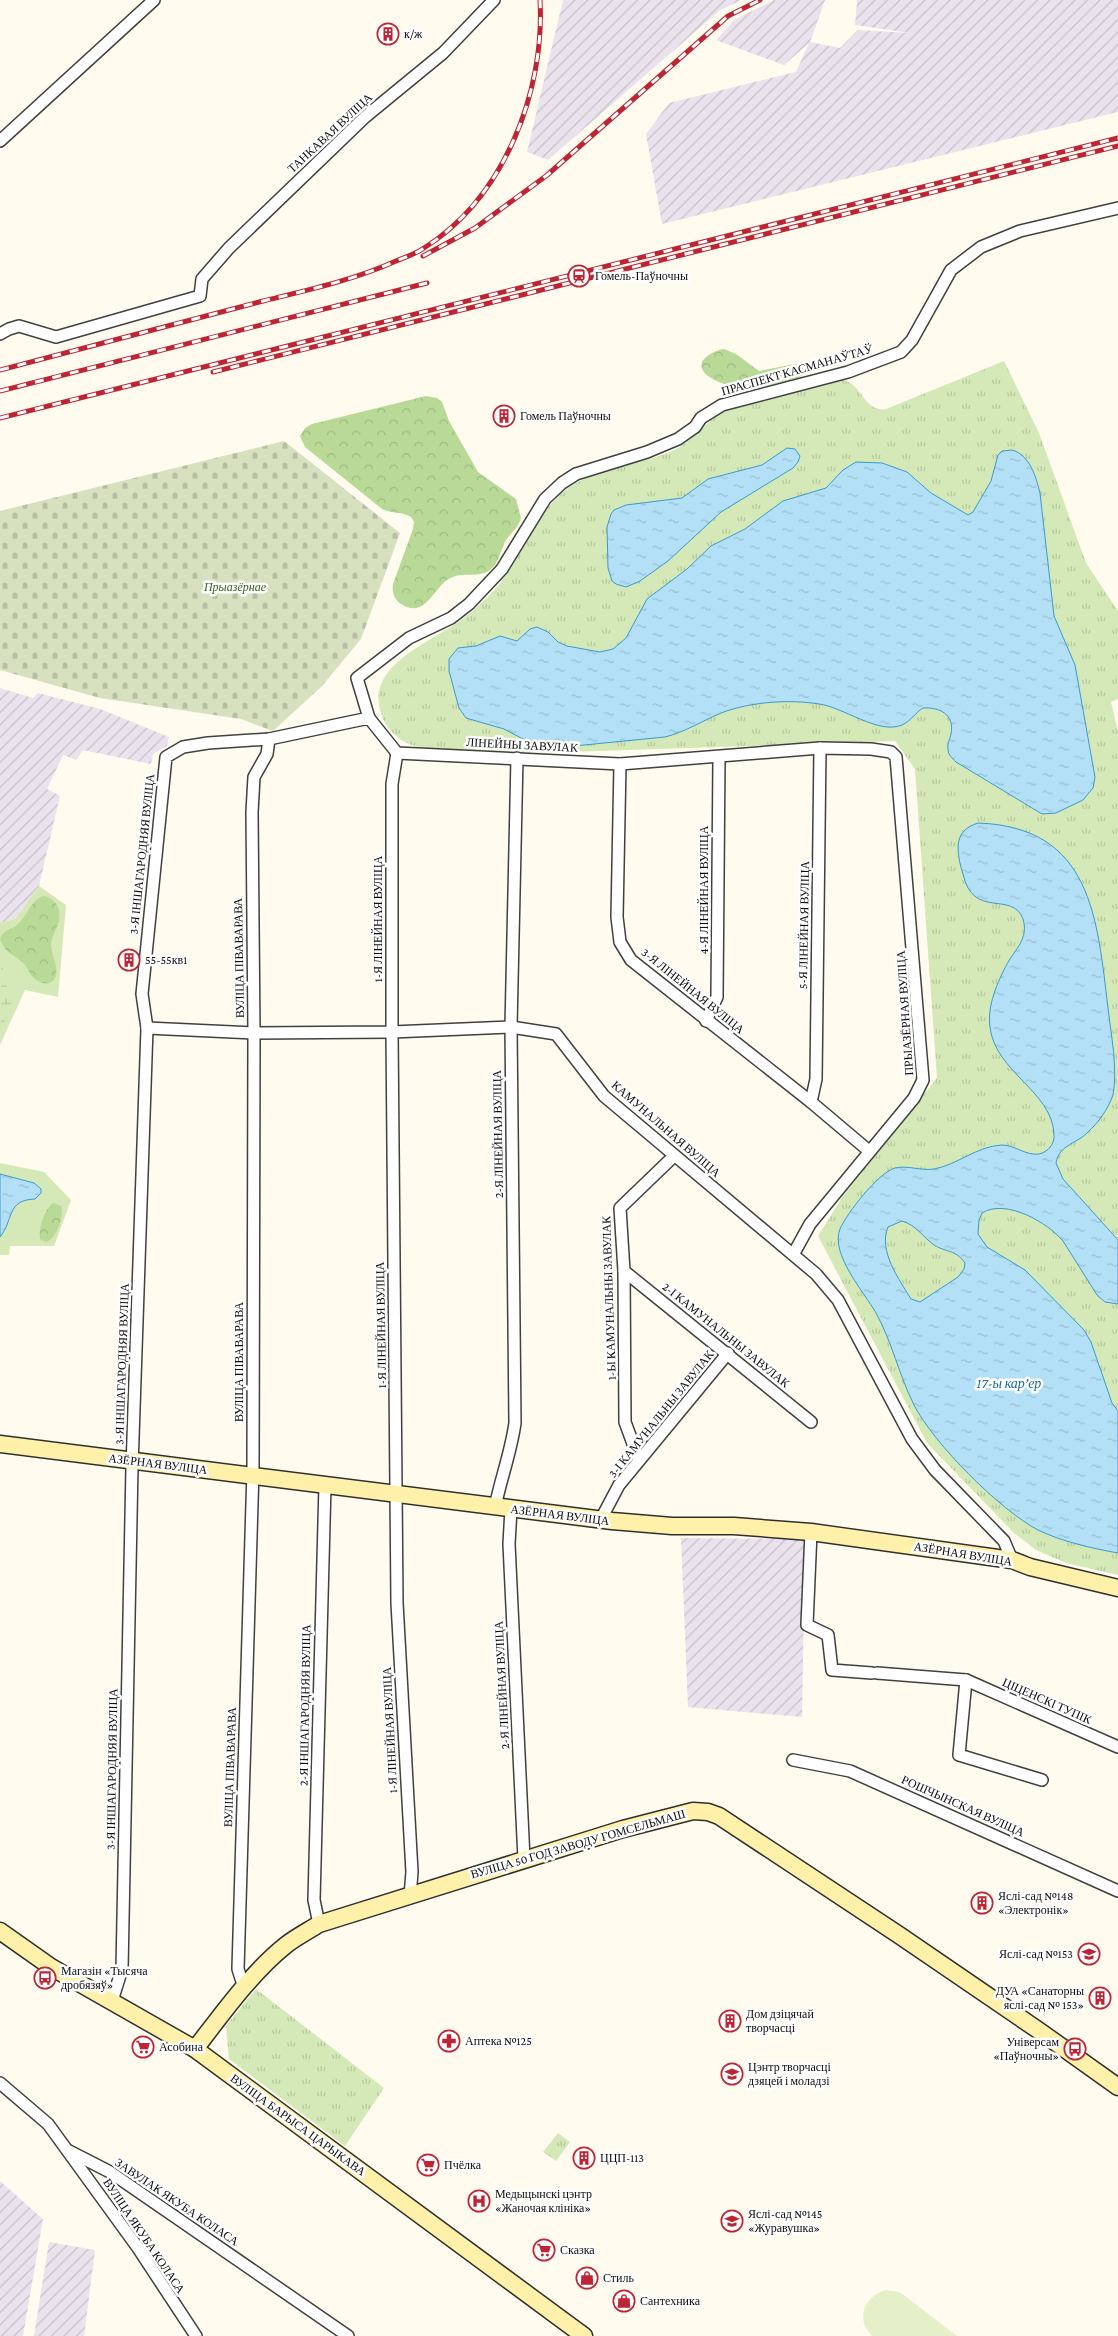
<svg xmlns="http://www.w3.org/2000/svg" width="1118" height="2336" font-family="'Crimson Pro',serif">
<defs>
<pattern id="industrial-furrows" width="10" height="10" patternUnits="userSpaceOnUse" patternTransform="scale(1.25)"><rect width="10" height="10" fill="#eae2ec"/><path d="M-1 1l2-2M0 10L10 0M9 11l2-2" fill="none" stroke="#c8c1c9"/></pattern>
<pattern id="forest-crowns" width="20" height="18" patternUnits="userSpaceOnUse" patternTransform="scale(1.25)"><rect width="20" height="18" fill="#b9da97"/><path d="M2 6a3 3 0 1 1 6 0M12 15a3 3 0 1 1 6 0" fill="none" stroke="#9eba81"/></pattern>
<pattern id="wetland-marsh" width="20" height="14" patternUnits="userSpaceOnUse" patternTransform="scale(1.25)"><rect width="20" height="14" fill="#d4e9b7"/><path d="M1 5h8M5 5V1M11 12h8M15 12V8" fill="none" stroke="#b5c79c"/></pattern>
<pattern id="cemetery-stones" width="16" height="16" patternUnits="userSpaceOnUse" patternTransform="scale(1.25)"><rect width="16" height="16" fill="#d7e1bf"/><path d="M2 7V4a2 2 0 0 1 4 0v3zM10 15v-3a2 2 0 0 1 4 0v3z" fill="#b7c0a3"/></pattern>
<pattern id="park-tufts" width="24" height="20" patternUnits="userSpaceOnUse" patternTransform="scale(1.25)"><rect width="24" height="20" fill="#d4e9b7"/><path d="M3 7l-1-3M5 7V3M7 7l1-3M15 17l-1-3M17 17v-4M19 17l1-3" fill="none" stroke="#b5c79c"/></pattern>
<pattern id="water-ripples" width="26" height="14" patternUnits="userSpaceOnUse" patternTransform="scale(1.25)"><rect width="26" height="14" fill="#b3e0f6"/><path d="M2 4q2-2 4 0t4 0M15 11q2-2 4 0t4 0" fill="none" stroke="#99bfd2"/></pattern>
</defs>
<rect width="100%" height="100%" fill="#fffbee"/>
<!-- industrial -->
<g fill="url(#industrial-furrows)">
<polygon points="563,0 741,0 719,11 548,160 527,152"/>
<polygon points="774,0 825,0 810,42 840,48 858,30 910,33 855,25 857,0 1118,0 1118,112 662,224 646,134 669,103 796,72 809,43 784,65 716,40 734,20"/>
<polygon points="0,688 33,698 38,693 100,709 169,737 167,746 153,754 151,764 83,750 76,760 63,755 47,789 60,796 39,886 15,919 0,923"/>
<polygon points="681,1538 805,1539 802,1717 688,1707"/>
<polygon points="0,2181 43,2219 23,2336 0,2336"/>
<polygon points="49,2242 95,2250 84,2336 34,2336"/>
</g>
<!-- grass -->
<g fill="#d4e9b7">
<polygon points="39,886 66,905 58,997 25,990 0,1045 0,923 15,919"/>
<polygon points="0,1163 44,1172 71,1200 54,1246 10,1246 9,1255 0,1255"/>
</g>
<!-- forest -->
<g fill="url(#forest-crowns)">
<path d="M724,349L736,354L759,371L794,364L803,365L806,367V371C802,379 791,379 783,382C772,384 760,389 748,389C735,388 719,384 708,376C691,363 711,351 724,349Z"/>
<path d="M426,396L437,398L442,402L449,421L478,472L516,499L521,518C518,528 512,532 506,540C500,550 500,562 490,570C479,578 465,572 453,577C434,583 427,621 401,604C394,599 392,593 393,584L413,529L414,522L411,517C402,511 392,514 382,509L305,447L300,436L305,428L312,424Z"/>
<path d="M43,896C51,897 57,902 59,911C62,923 52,933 51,944C51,955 58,965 56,975C54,986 41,985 35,979C31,976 29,971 26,966C18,955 5,955 0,939C3,929 12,930 18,924C28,915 30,901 43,896Z"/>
<path d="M54,1203L61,1206C65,1216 56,1239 46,1242L40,1239C38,1230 45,1206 54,1203Z"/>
</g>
<!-- wetland -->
<polygon fill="url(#wetland-marsh)" points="0,951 3,961 3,975 11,1003 0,1034"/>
<!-- cemetery -->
<polygon fill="url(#cemetery-stones)" points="284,441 400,533 361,639 322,686 273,731 241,719 100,698 0,670 0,511"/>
<!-- park -->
<g fill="url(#park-tufts)">
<path d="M1004,361L1039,433L1086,563L1118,611V699L1111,702L1118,732V1575L1066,1563L1036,1550L1014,1533L927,1443L818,1236L843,1196L937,1078L915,769L895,741L538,753L425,748C407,746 391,736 383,719C360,666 431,643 464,618C476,609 487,598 497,587C524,556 537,507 573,485C602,467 638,464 670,452C690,444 700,427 717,416C741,401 773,397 800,390C814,386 829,380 844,380C863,386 864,412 886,409Z"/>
<polygon points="256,1989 384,2088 345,2146 229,2059 226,2026"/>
<polygon points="558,2133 570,2142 556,2161 543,2152"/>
</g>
<!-- pitch -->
<path fill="#e5f0c9" d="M886,2290L899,2292L905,2296L957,2336H872C855,2319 864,2296 886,2290Z"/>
<!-- water -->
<g fill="url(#water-ripples)" stroke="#399acd" fill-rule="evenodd">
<polygon points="787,448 795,449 800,456 798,462 793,468 721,512 668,561 640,581 626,587 616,584 612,581 608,568 607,527 611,514 614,510 626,505 682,498 708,479 762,465"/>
<path d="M1012,450C1030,455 1036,477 1040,493L1054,616L1075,665L1095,777L1093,788L1083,800L1056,813L1042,814L956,762C952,758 948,755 948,749C947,744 950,739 951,734C955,714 939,707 923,708C915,713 911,721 902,725C879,735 843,707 819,704C788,699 750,702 721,713C702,721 685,732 665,737L574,746L547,745L525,740L504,729L466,718L459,708L449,671V659L458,648L476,646L500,636L517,641L530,629L537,627L548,632L558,642L567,646L600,652L613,649L626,638L647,599L687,569L711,546L745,529L783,501L826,488L843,470L856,462L882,463L907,472L931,493L968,515L973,512L991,481L998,455L1002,451Z"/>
<path d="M978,823C1092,827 1097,918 1108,1008C1111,1035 1118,1068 1113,1095C1108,1109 1099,1122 1087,1133C1076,1144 1059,1145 1056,1163L1063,1179L1118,1240V1304L1105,1302L1097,1295L1063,1241C1048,1223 1006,1198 982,1213L979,1220L978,1234L987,1247L1025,1270L1084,1330L1091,1342L1112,1403L1118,1411V1553C1091,1548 1063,1542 1038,1530C1000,1510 934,1444 914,1405C899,1375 892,1342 876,1313C864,1292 830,1254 840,1229C847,1213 878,1173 895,1168C907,1165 921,1171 934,1169C957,1165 977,1146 1002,1145C1015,1145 1026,1156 1039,1154C1048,1152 1055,1144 1054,1134C1052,1091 995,1072 990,1027C987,1006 997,983 1007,964C1015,949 1029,939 1023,919C1012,890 973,920 963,874C960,865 958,856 958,846C959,833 966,827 978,823ZM902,1221C916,1225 923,1237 934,1245C947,1253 955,1249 965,1263L964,1269L958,1277L920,1302L911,1299C899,1279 878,1251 888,1227Z"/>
<path d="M0,1174L34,1183L41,1189V1193L35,1199C6,1200 14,1220 0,1237Z"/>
</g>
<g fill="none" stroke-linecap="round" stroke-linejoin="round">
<!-- street casing -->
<g stroke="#404040" stroke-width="14">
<g id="street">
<polyline points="0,141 154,0"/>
<polyline points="0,334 9,329 19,326 56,337 200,296 202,279 229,248 365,117 443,53 494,0"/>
<polyline points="369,718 357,678 409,638 451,618 469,604 502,569 545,499 562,483 576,474 647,452 678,439 695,427 701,418 722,405 848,372 901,352 912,340 951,270 981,247 1020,231 1118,208"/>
<polyline points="397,753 392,784 392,1032 397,1603 412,1872 410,1896"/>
<polyline points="620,764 617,917 620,942 631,960 811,1102 869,1151"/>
<polyline points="706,1021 717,997 719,757"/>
<polyline points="147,1028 254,1033 392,1032 511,1027 556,1034 604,1096 816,1274 838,1300 912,1439 935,1470 1004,1541 1012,1560"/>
<polyline points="811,1102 816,1079 820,748"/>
<polyline points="624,1271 811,1422"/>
<polyline points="639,1460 625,1422 624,1271 620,1208 674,1156"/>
<path d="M495,1507C501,1478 511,1452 515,1423L511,1027L517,758"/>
<polyline points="511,1509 509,1544 524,1859"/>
<polyline points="601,1519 619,1485 728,1353"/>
<polyline points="811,1532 807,1625 828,1635 832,1670 872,1673"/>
<polyline points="877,1673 966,1680 1118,1747"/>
<polyline points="966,1680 959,1755 1042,1780"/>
<polyline points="793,1760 850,1771 1118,1891"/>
<polyline points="319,1924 314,1900 325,1485"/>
<polyline points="244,1988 238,1969 253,1470 254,1033 252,812 254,777 267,754 269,739"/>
<polyline points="112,2001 122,1969 132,1467 147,1028 142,994 166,757 183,747 208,743 269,739 369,718 397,753 620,764 820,748 871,749 891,752 896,757 923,1080 914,1098 810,1224 794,1253"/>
<polyline points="0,2083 48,2124 138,2248 196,2336"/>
<polyline points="69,2151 110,2172 348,2336"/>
</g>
</g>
<!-- secondary casing -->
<g stroke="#2f2f2f" stroke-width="19">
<g id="secondary">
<polyline points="0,1444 612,1521 672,1526 734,1526 811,1532 1012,1560 1030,1567 1118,1588"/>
<polyline points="0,1931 51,1967 195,2049 584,2336"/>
<path d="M195,2049C222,2014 252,1972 286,1945C296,1937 308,1931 319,1924L623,1829L693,1811L708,1812L719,1816L899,1935L1038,2030L1118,2087"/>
</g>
</g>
<!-- street -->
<use href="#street" stroke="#fff" stroke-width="11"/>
<!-- secondary -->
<use href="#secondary" stroke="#fff1a9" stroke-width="16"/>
<!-- rail casing -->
<g stroke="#be2534" stroke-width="5">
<g id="rail">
<polyline points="423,256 475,228 546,176 728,16 760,0"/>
<path d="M0,370C88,347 175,324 263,301C308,290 354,280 396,261C405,257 416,254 424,248C504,198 545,92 540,0"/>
<polyline points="213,372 1118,146"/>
<polyline points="0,391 427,283"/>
<polyline points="0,418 1118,138"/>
</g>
</g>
<!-- rail -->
<use href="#rail" stroke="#fff" stroke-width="3" stroke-dasharray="9" stroke-linecap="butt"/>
</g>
<!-- icons -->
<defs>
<g id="building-ring" transform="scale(1.125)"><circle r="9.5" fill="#fff" stroke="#be2534" stroke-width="1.5"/><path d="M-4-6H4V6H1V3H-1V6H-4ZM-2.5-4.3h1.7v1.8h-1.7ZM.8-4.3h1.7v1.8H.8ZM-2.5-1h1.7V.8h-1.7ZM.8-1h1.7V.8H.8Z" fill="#be2534"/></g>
<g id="station-ring" transform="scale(1.125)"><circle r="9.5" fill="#fff" stroke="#be2534" stroke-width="1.5"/><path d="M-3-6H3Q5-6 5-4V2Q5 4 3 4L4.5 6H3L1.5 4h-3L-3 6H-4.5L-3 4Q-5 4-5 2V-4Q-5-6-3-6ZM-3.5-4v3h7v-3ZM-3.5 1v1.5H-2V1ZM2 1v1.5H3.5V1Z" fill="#be2534"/></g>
<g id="school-ring" transform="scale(1.125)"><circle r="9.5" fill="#fff" stroke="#be2534" stroke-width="1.5"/><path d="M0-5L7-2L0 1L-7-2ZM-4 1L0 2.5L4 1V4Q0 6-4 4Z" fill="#be2534"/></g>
<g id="bus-ring" transform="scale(1.125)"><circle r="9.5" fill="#fff" stroke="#be2534" stroke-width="1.5"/><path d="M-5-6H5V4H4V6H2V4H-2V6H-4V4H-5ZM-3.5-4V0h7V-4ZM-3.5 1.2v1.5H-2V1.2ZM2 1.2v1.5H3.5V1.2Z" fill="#be2534"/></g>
<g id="pharmacy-ring" transform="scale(1.125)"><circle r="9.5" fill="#fff" stroke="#be2534" stroke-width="1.5"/><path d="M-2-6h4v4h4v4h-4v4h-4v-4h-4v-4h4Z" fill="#be2534"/></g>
<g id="supermarket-ring" transform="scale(1.125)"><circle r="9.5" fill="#fff" stroke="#be2534" stroke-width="1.5"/><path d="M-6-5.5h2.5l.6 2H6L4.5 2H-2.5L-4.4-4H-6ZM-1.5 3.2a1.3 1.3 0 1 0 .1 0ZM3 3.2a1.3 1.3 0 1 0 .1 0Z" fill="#be2534"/></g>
<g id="hospital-ring" transform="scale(1.125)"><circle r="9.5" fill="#fff" stroke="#be2534" stroke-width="1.5"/><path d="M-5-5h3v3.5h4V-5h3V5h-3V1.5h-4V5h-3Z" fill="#be2534"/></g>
<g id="shop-ring" transform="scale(1.125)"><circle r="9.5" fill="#fff" stroke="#be2534" stroke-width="1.5"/><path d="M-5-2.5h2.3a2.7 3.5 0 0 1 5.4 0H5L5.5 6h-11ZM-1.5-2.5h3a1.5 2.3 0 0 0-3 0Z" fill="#be2534"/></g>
</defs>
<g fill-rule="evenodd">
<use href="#building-ring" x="388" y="34"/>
<use href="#station-ring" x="579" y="276"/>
<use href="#building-ring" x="504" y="416"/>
<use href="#building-ring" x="129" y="960"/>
<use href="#building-ring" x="982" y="1903"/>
<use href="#school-ring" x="1089" y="1954"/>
<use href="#bus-ring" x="45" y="1978"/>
<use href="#building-ring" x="1100" y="1998"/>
<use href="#building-ring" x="730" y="2021"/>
<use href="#pharmacy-ring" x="449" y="2041"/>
<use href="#supermarket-ring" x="143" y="2047"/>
<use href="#bus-ring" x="1075" y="2049"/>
<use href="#school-ring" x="732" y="2074"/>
<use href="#building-ring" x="584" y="2158"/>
<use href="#supermarket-ring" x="428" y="2165"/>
<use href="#hospital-ring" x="479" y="2201"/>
<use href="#school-ring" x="732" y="2221"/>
<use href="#supermarket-ring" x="544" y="2250"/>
<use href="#shop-ring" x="587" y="2278"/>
<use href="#shop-ring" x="624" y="2301"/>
</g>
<g text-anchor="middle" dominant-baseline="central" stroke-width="5" stroke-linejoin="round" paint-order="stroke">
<!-- poi labels -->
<g font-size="12" fill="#0d0d0d" stroke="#fff" text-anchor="start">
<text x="404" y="34">к/ж</text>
<text x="595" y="276">Гомель-Паўночны</text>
<text x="520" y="416">Гомель Паўночны</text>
<text x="145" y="960">55-55кв1</text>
<text x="998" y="1896">Яслі-сад №148<tspan x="998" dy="14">«Электронік»</tspan></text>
<text x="1073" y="1954" text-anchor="end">Яслі-сад №153</text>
<text x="61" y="1971">Магазін «Тысяча<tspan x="61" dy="14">дробязяў»</tspan></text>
<text x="1084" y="1991" text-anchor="end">ДУА «Санаторны<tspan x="1084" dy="14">яслі-сад № 153»</tspan></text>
<text x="746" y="2014">Дом дзіцячай<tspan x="746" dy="14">творчасці</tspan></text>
<text x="465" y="2041">Аптека №125</text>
<text x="1059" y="2042" text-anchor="end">Універсам<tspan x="1059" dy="14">«Паўночны»</tspan></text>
<text x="159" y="2047">Асобина</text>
<text x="748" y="2067">Цэнтр творчасці<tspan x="748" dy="14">дзяцей і моладзі</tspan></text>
<text x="600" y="2158">ЦЦП-113</text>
<text x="444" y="2165">Пчёлка</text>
<text x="495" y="2194">Медыцынскі цэнтр<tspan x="495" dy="14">«Жаночая клініка»</tspan></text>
<text x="748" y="2214">Яслі-сад №145<tspan x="748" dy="14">«Журавушка»</tspan></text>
<text x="560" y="2250">Сказка</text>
<text x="603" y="2278">Стиль</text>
<text x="640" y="2301">Сантехника</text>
</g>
<!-- street labels -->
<g font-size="12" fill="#0d0d0d" stroke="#fff">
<text transform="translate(330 133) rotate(-43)">ТАНКАВАЯ ВУЛІЦА</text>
<text transform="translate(797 370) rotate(-16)">ПРАСПЕКТ КАСМАНАЎТАЎ</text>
<text transform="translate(522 745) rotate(3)">ЛІНЕЙНЫ ЗАВУЛАК</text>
<text transform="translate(142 854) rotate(-84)">3-Я ІНШАГАРОДНЯЯ ВУЛІЦА</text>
<text transform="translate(704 890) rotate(-90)">4-Я ЛІНЕЙНАЯ ВУЛІЦА</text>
<text transform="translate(378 919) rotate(-90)">1-Я ЛІНЕЙНАЯ ВУЛІЦА</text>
<text transform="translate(804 925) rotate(-89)">5-Я ЛІНЕЙНАЯ ВУЛІЦА</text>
<text transform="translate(239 958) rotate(-91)">ВУЛІЦА ПІВАВАРАВА</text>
<text transform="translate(693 991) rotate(39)">3-Я ЛІНЕЙНАЯ ВУЛІЦА</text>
<text transform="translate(905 1013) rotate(-94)">ПРЫАЗЁРНАЯ ВУЛІЦА</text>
<text transform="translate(666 1129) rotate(41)">КАМУНАЛЬНАЯ ВУЛІЦА</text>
<text transform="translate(498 1134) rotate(-91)">2-Я ЛІНЕЙНАЯ ВУЛІЦА</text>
<text transform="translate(609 1298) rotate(-92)">1-Ы КАМУНАЛЬНЫ ЗАВУЛАК</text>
<text transform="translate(381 1325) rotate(-91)">1-Я ЛІНЕЙНАЯ ВУЛІЦА</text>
<text transform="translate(726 1335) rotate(39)">2-І КАМУНАЛЬНЫ ЗАВУЛАК</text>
<text transform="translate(239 1362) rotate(-90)">ВУЛІЦА ПІВАВАРАВА</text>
<text transform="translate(122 1364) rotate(-88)">3-Я ІНШАГАРОДНЯЯ ВУЛІЦА</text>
<text transform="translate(661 1414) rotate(-51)">3-І КАМУНАЛЬНЫ ЗАВУЛАК</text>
<text transform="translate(158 1464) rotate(7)">АЗЁРНАЯ ВУЛІЦА</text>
<text transform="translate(560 1515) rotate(7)">АЗЁРНАЯ ВУЛІЦА</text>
<text transform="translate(963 1554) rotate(9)">АЗЁРНАЯ ВУЛІЦА</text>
<text transform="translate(502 1685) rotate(-93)">2-Я ЛІНЕЙНАЯ ВУЛІЦА</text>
<text transform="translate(1047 1701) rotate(24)">ЦІЦЕНСКІ ТУПІК</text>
<text transform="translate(305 1705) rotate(-89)">2-Я ІНШАГАРОДНЯЯ ВУЛІЦА</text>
<text transform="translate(390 1730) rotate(-93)">1-Я ЛІНЕЙНАЯ ВУЛІЦА</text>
<text transform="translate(230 1767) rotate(-88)">ВУЛІЦА ПІВАВАРАВА</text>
<text transform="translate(112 1769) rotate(-89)">3-Я ІНШАГАРОДНЯЯ ВУЛІЦА</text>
<text transform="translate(963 1806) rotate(24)">РОШЧЫНСКАЯ ВУЛІЦА</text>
<text transform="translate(578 1844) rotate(-16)">ВУЛІЦА 50 ГОД ЗАВОДУ ГОМСЕЛЬМАШ</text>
<text transform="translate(298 2125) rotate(36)">ВУЛІЦА БАРЫСА ЦАРЫКАВА</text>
<text transform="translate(177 2202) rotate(34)">ЗАВУЛАК ЯКУБА КОЛАСА</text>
<text transform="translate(144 2236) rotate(56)">ВУЛІЦА ЯКУБА КОЛАСА</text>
</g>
<!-- park labels -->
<g font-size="12" font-style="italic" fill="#30651d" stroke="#fff">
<text x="235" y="587">Прыазёрнае</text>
</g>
<!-- water labels -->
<g font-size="14" font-style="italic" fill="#166b9f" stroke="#fff">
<text x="1009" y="1383">17-ы кар’ер</text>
</g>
</g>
</svg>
